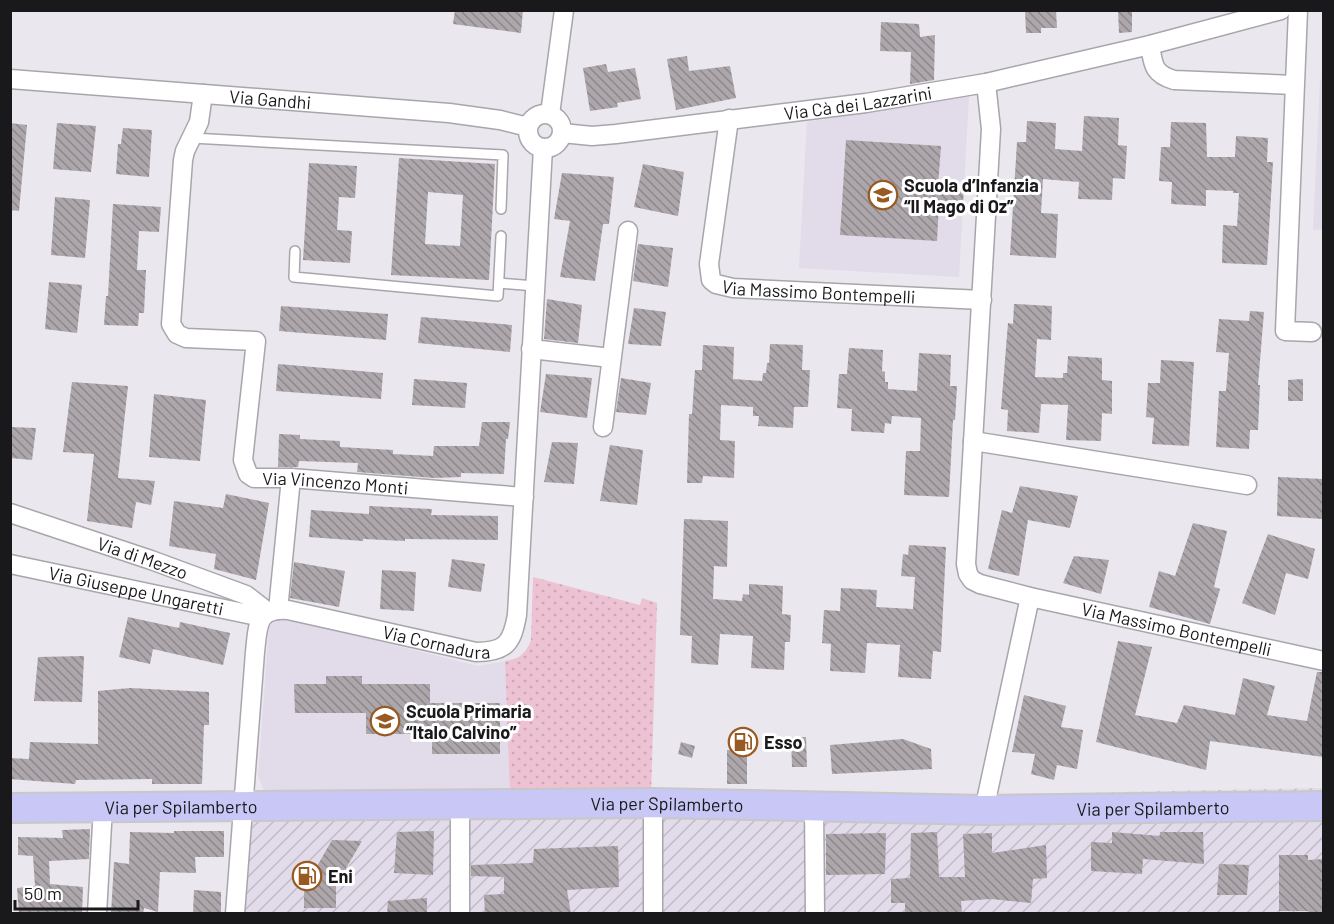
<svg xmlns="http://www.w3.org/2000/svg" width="1334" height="924" font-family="Barlow,sans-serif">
<defs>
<pattern id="industrial-furrows" width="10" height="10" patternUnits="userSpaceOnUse" patternTransform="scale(1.5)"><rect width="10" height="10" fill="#e2dbea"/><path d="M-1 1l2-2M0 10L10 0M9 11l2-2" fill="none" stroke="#c1bbc8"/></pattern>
<pattern id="park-dots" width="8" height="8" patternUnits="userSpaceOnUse" patternTransform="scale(1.5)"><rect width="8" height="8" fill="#edc2d3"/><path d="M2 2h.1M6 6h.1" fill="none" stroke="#cba6b5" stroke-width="1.8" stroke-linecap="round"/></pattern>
<pattern id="building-back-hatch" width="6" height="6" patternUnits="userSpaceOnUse" patternTransform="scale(1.5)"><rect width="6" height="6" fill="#ada7ac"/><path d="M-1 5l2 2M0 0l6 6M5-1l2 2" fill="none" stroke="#8c878b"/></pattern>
</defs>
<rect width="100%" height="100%" fill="#eae7ee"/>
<!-- built -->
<g fill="#e2dbea">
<polygon points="1323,79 1323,229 1313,230 1320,80"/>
<polygon points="969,96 959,277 799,268 807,122"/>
<polygon points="281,617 478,666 505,661 510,796 270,796 264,791 258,776 269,627"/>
</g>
<!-- industrial -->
<polygon fill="url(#industrial-furrows)" points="1323,788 1323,913 240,914 245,806 606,802"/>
<!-- park -->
<path fill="url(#park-dots)" d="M533,577L640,605L642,598L657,603L651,795L510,796L505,661C519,659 526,654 531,640Z"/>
<!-- building -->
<g fill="url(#building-back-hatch)" fill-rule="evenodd">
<polygon points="455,10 523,10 521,33 453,24"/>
<polygon points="1025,10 1056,10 1057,28 1041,28 1041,33 1026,33"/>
<polygon points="1118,10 1132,10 1132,32 1119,33"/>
<polygon points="881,22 919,24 920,37 935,35 934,80 910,84 911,52 880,51"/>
<polygon points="687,56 689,71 730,66 736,98 676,110 667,59"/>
<polygon points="606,64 608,72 635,68 641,99 617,103 618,107 590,111 583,68"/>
<polygon points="1084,116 1119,118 1118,145 1127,146 1125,179 1113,178 1112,200 1078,199 1079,182 1043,179 1041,213 1058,214 1056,258 1010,255 1017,142 1026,142 1027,121 1056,123 1055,149 1082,151"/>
<polygon points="1171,122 1206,123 1207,157 1235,157 1236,136 1268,138 1267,162 1273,162 1267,265 1222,263 1223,225 1237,226 1239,193 1233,193 1233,191 1206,190 1206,206 1171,204 1172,182 1159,181 1161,147 1170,147"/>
<polygon points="10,123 27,125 19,211 10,210"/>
<polygon points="57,123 96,126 91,172 53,169"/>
<polygon points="123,128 152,130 149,177 116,174 118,144 121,144"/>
<polygon points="846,140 941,146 938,186 964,188 963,203 939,202 937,241 840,235"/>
<path d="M399,158L495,164L489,280L391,275ZM428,192L463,195L460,246L425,244Z"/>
<polygon points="309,163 357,166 355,198 339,197 337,230 352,231 350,263 303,260"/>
<polygon points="643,164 684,172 678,216 634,207"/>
<polygon points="562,173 614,177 609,224 603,224 595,281 560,277 570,221 554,219"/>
<polygon points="55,197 90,200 85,258 51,255"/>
<polygon points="113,204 161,207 159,232 139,231 137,270 146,270 144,313 139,313 138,326 104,325 106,296 108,296"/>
<polygon points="638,244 673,248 668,287 633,281"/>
<polygon points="49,282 82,285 77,333 45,329"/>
<polygon points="547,299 582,305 578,343 544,339"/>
<polygon points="1014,304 1052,306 1051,340 1037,339 1035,377 1063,378 1063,373 1067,373 1068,356 1102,358 1102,380 1112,381 1112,414 1102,413 1101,441 1066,440 1068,405 1041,404 1039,433 1007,431 1008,410 1001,409 1008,323 1013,324"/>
<polygon points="281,306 388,314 386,340 279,331"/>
<polygon points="634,308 666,312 661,346 628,344"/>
<polygon points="1250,311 1264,312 1258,385 1260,385 1258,430 1250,430 1249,449 1216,447 1219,391 1226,391 1229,353 1216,352 1219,319 1249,321"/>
<polygon points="421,317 512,325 510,352 418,343"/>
<polygon points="770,344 803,345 802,370 810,370 808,407 794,407 793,428 758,426 759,416 753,416 753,407 721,405 720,440 735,441 734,478 703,476 702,483 687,483 689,414 692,414 695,370 702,370 703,345 734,347 733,379 762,381 763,373 766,373 767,363 769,363"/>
<polygon points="849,348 883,350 882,371 885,372 885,382 888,382 888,389 917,391 919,353 951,355 950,386 957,386 955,420 953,420 949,497 904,495 906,451 920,451 921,418 892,416 891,424 885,423 884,433 851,431 852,409 837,408 839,374 847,374"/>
<polygon points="1161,360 1194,362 1189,446 1152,444 1154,418 1146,417 1148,383 1160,383"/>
<polygon points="278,364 383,373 381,399 276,391"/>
<polygon points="546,374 592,378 587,418 540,412"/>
<polygon points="621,378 651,383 646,415 616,412"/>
<polygon points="414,379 467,383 465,408 412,405"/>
<polygon points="1303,379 1303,401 1288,401 1288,380"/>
<polygon points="72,382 128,386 118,478 155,481 151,505 136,502 132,528 87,521 94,454 63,452"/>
<polygon points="154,394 206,400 200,461 149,457"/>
<polygon points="482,422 510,422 508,439 506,439 504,474 461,473 461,477 434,478 357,472 358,463 299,461 298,467 278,467 279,434 300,435 300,439 340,441 340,447 393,450 393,454 433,456 434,446 479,446"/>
<polygon points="10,427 36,428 32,460 10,458"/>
<polygon points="552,442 578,443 574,484 544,482"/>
<polygon points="610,445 643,450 637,505 600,501"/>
<polygon points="1278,477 1323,479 1323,519 1277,516"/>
<polygon points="1020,486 1078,496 1070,528 1028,520 1019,576 988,569 1002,510 1012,513"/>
<polygon points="226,494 269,503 256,580 214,569 216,554 169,546 174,501 223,508"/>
<polygon points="369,506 432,509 431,515 498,516 498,540 405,539 405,541 363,539 363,541 309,537 311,510 369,514"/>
<polygon points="684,519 728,521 727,567 714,566 713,599 742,601 743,594 749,595 749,584 783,586 782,614 791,615 790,642 785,642 784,670 751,668 753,636 720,634 718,665 691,663 692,636 680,635"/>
<polygon points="1193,523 1227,531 1214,587 1220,589 1210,624 1149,607 1159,571 1175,576"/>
<polygon points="1268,534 1315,549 1308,579 1286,573 1275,615 1242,603"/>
<polygon points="909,545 946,547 941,652 933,651 931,679 898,677 900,645 867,643 865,673 830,671 831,644 822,643 824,610 840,611 841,588 877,590 876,607 913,609 915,577 901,576 903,554 908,555"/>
<polygon points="1074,556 1109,560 1101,594 1063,583"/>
<polygon points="452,559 485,564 481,592 448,587"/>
<polygon points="294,562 345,571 339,607 290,598"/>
<polygon points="382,570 416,572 414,611 380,609"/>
<polygon points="128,617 179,628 180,622 230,633 223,665 153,649 150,664 119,657"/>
<polygon points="1118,641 1152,647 1135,715 1177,723 1184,705 1235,715 1243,678 1275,686 1267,715 1307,721 1317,672 1323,672 1323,757 1210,741 1206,770 1096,742"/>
<polygon points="84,656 82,702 34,701 38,657"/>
<polygon points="326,676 362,676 362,684 430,684 430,703 500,703 500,754 432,754 432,734 366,734 366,713 295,713 294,684 326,684"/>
<polygon points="130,688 209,692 209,725 204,725 202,784 152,784 152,779 76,780 75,784 10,779 10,758 29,759 30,742 98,744 98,691"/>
<polygon points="1024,695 1066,706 1061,727 1083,730 1077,769 1057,765 1054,780 1031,774 1035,754 1012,752"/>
<polygon points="791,737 806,737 807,767 792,767"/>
<polygon points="903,739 931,749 932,769 832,774 830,745"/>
<polygon points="681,742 695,746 692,758 678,754"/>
<rect x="727" y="750" width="20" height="34"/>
<polygon points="90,829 89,859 49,861 50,884 83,887 82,914 40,912 40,914 19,914 17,888 35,886 33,856 18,855 18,837 63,838 62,830"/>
<polygon points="174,831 224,831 224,857 195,857 196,873 160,872 158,912 144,908 143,914 111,914 114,862 129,864 130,832 174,833"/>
<polygon points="434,831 433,875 394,873 397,832"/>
<polygon points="937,832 939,877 965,877 963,834 992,833 992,853 1046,845 1047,878 1033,879 1031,903 991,899 961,901 962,914 905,914 905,903 891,903 891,879 910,878 911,833"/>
<polygon points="1112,832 1160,836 1160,832 1203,832 1204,864 1143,859 1142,874 1091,871 1091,842 1112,843"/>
<polygon points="886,833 885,874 826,875 826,834"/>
<polygon points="332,840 362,841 336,885 336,908 304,908 304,889"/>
<polygon points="618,846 619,887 567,890 571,914 485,914 484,895 504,894 504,877 471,876 471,865 533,863 534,849"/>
<polygon points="1279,855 1308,855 1308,860 1323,859 1323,914 1309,914 1309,911 1279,911"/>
<polygon points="1219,864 1249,865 1247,895 1217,895"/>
<polygon points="194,890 221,892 221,914 193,914"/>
<polygon points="427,898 427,914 387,914 388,901"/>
</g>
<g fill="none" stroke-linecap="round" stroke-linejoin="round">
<!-- lane casing -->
<g stroke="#a9a5ac" stroke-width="12">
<g id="lane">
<polyline points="192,138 503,155 501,209"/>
<polyline points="295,251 294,277 498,296 501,236"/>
<polyline points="499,283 535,286"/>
</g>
</g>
<!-- street casing -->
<g stroke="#a9a5ac" stroke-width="21">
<g id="street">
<polyline points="1298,10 1285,331 1312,332"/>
<path d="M1150,45C1153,64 1153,74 1174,80L1294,85"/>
<path id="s1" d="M10,79L449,113L500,120L528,127"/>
<path id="s2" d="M986,83L991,129L966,564L968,574L972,580L980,584L1030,597L1324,661"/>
<path id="s3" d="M203,94L199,122L185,151L183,160L171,324L177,334L186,338L256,341L243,460L248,474L254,478H291L524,497"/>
<circle cx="545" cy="131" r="17"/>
<polyline points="550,114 564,10"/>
<path id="s4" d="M729,119L709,264L711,280L716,284L733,288L982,300"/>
<path id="s5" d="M562,133L592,136L616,134L866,103L986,83L1150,45L1281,10"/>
<polyline points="531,349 611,358"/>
<polyline points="603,427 628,231"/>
<polyline points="973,441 1247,485"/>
<path id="s6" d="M10,513L151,560L246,595L268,612"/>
<path id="s7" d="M10,564L262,617"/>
<polyline points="278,610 291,478"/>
<polyline points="653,803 653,914"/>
<polyline points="460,806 460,914"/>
<polyline points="814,806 815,914"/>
<polyline points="984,810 1030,597"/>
<polyline points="97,914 103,807"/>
<path id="s8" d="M235,914L255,652C258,626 256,608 288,610L476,652C506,652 512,643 517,615L543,148"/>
</g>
</g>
<!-- primary casing -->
<g stroke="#c8c8c8" stroke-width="32">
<g id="primary">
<path id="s9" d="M10,808L653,803L984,810L1324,806"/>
</g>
</g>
<!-- lane -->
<use href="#lane" stroke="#fff" stroke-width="9"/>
<!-- street -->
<use href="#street" stroke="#fff" stroke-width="18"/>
<!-- primary -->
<use href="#primary" stroke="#c8c7f5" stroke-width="28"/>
</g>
<!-- icons -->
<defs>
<g id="school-ring" transform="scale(1.5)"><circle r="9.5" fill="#fff" stroke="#985a20" stroke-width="1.5"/><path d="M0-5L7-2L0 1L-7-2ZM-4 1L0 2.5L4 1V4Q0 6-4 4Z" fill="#985a20"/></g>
<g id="fuel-ring" transform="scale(1.5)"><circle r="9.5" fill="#fff" stroke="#985a20" stroke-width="1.5"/><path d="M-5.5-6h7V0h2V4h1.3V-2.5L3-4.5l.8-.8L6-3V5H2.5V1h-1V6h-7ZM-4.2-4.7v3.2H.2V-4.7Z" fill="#985a20"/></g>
</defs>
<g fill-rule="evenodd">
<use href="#school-ring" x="883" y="195"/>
<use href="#school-ring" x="385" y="721"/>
<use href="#fuel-ring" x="743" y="742"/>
<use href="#fuel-ring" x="307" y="876"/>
</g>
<g text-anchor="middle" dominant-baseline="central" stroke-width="6" stroke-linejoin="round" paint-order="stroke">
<!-- street labels -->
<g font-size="18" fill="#19181a" stroke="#fff">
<text stroke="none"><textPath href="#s1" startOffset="261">Via Gandhi</textPath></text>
<text stroke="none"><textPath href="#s5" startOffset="298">Via Cà dei Lazzarini</textPath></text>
<text stroke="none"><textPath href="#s4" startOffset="272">Via Massimo Bontempelli</textPath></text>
<text stroke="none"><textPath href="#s3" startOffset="549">Via Vincenzo Monti</textPath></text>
<text stroke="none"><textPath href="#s6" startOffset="140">Via di Mezzo</textPath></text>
<text stroke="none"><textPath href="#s7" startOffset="129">Via Giuseppe Ungaretti</textPath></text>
<text stroke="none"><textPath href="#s2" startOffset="710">Via Massimo Bontempelli</textPath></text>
<text stroke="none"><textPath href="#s8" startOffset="478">Via Cornadura</textPath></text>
<text stroke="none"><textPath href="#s9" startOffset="657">Via per Spilamberto</textPath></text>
<text stroke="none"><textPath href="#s9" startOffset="171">Via per Spilamberto</textPath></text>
<text stroke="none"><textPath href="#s9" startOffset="1143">Via per Spilamberto</textPath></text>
</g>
<!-- poi labels -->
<g font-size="18" font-weight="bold" fill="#19181a" stroke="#fff" text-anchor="start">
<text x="904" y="185">Scuola d’Infanzia<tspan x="904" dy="21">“Il Mago di Oz”</tspan></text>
<text x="406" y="711">Scuola Primaria<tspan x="406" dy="21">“Italo Calvino”</tspan></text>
<text x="764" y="742">Esso</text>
<text x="328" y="876">Eni</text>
</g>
</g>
<!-- border -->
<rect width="1334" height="924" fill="none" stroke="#19181a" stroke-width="24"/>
<!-- scale -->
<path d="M15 900v9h123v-9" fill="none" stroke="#19181a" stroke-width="3"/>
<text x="24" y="900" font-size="18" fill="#19181a" stroke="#ffffff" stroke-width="4.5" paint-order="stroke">50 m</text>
</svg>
